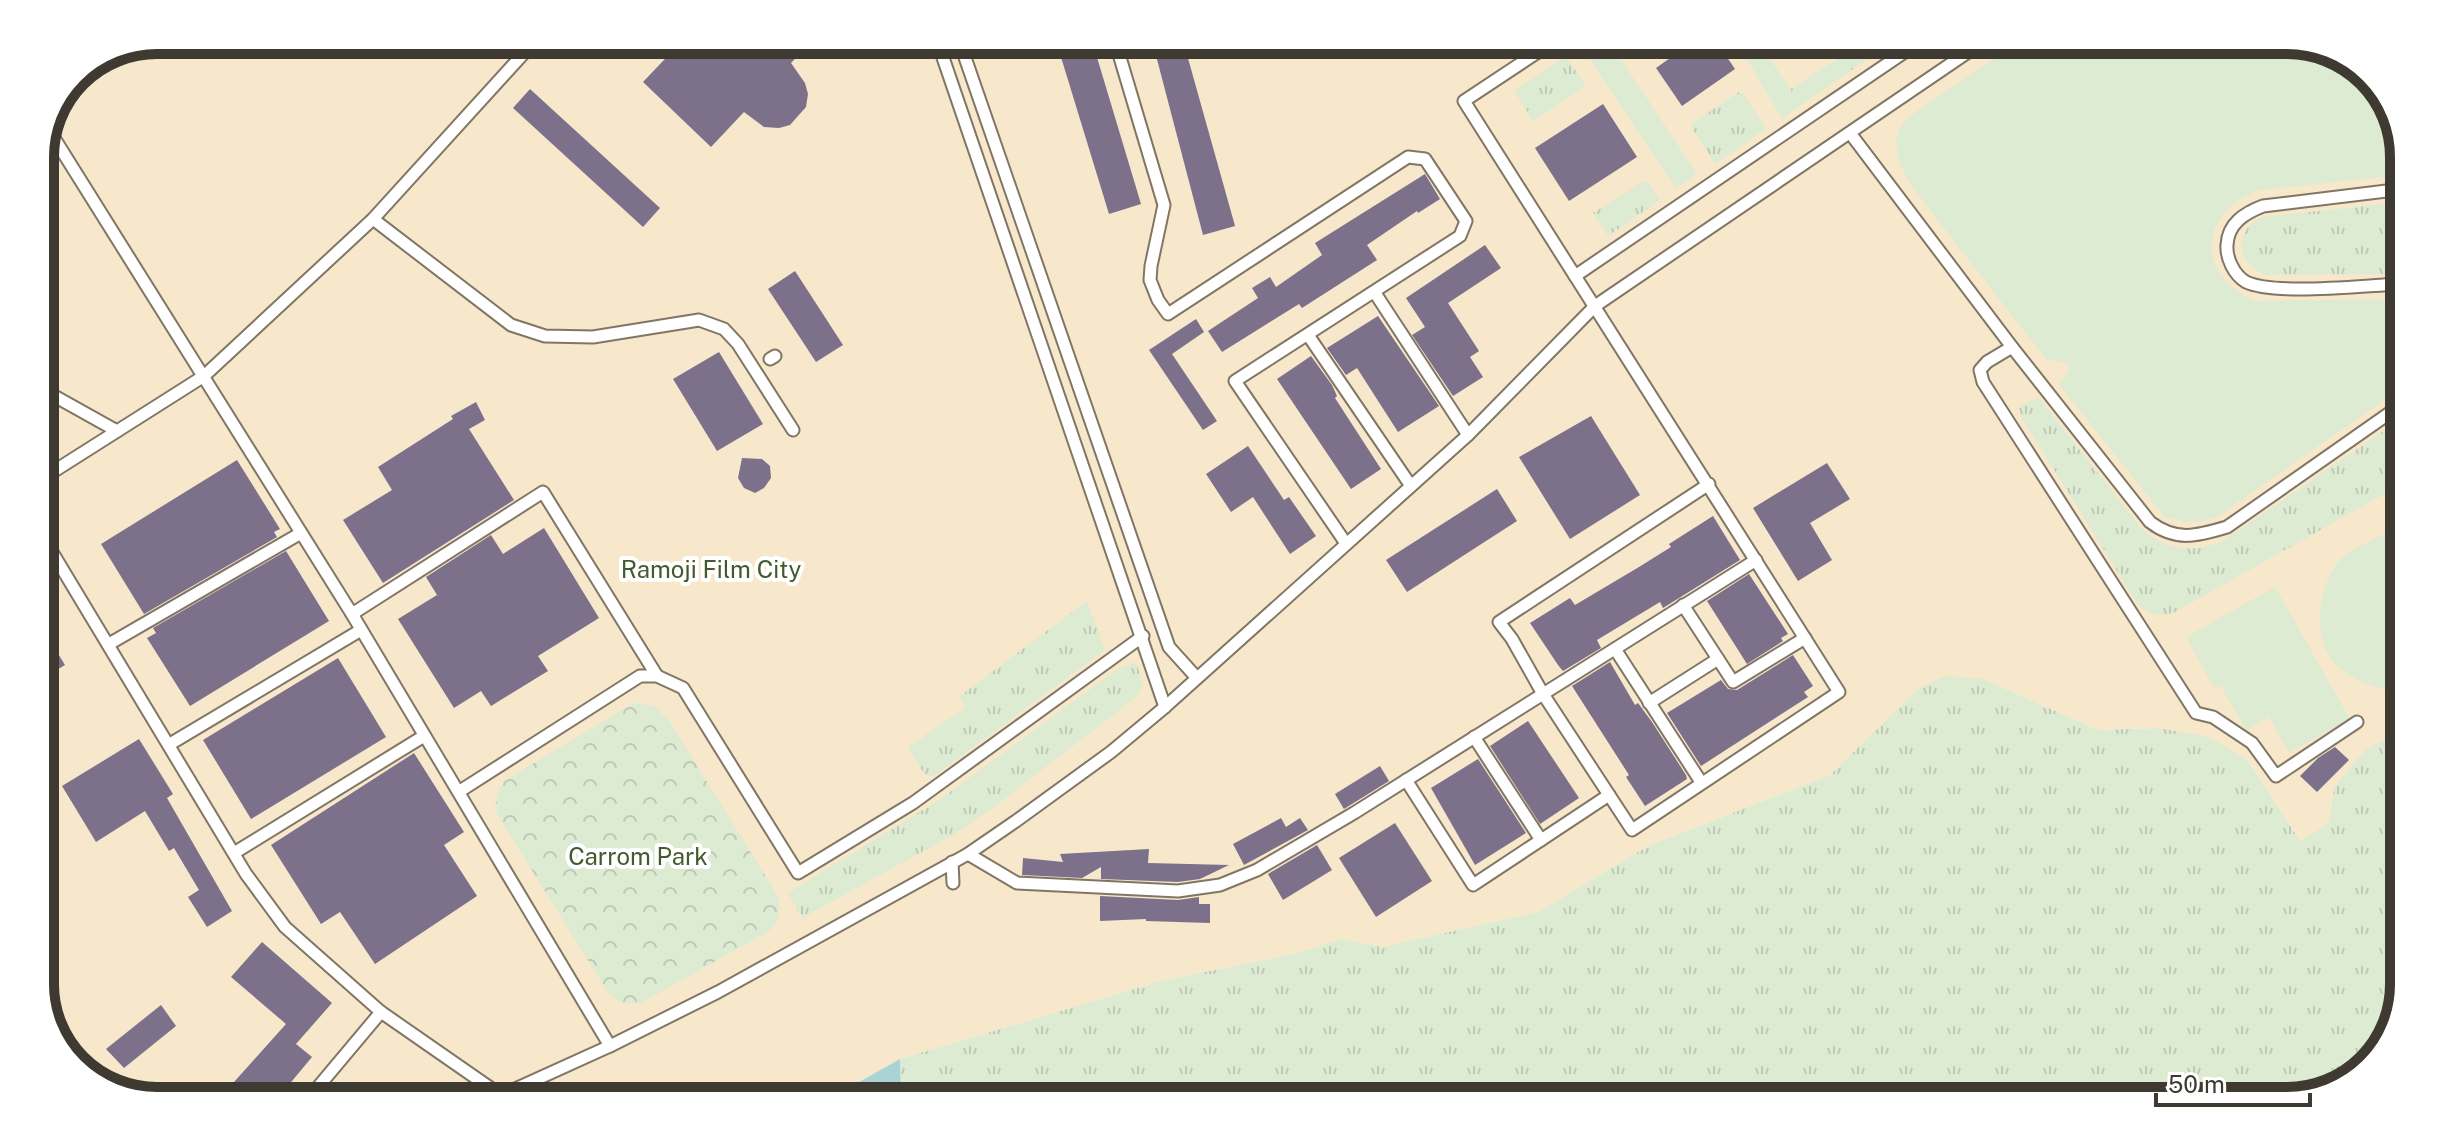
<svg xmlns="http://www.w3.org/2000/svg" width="2444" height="1141" font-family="'Public Sans',sans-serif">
<defs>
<pattern id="grass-tufts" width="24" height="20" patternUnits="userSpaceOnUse" patternTransform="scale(2)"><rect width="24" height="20" fill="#ddebd3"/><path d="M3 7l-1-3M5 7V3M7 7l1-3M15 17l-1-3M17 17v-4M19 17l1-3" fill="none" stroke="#bfcab6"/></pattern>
<pattern id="park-crowns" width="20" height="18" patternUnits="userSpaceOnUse" patternTransform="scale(2)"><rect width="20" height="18" fill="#ddebd3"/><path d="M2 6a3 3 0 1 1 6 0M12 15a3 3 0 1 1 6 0" fill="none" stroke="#bfcab6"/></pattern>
</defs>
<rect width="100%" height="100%" fill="#fff5e4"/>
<!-- built -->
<polygon fill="#f7e7cb" points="157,40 2332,49 2384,92 2404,150 2398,732 2388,735 2334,788 2329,823 2300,841 2247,760 2158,728 2098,730 1983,679 1919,688 1830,775 1648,846 1538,912 1382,947 1342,939 1293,954 1161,981 900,1059 836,1095 112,1092 60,1049 40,992 40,150 75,74"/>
<!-- grass -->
<g fill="url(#grass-tufts)">
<polygon points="1856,47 1885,47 1801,105 1789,90"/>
<polygon points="1566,56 1586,86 1533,121 1514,91"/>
<polygon points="1739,92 1745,96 1766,129 1715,164 1692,128 1692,123"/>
<polygon points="1644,181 1649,184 1660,200 1608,236 1593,213"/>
<path d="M2403,202V274L2266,275C2236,264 2232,230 2263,217Z"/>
<path d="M2038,397L2142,529C2165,550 2194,554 2223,541L2401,419L2400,485L2175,612C2160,617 2152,615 2139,606L2021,417L2019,407Z"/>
<polygon points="1087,601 1105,650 934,776 925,775 908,747 965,708 960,696"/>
<polygon points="1136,662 1143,685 1135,698 994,807 956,833 802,918 788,893 939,800 1119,668"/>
<polygon points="1946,676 1983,679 2098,730 2158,728 2209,737 2247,760 2300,841 2329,823 2334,788 2365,750 2398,732 2395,1029 2352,1081 2287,1101 901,1095 900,1059 1161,981 1293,954 1342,939 1382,947 1538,912 1648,846 1830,775 1919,688"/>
</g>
<!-- park -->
<path fill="url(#park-crowns)" d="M639,703L654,706L668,719L776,893C782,908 780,924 766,933L641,1003C626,1005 617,1004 607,991L500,819C493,805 495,794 504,781L632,704Z"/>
<!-- garden -->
<g fill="#ddebd3">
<polygon points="1581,46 1612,46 1697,174 1676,188"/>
<polygon points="1740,47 1762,47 1801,105 1782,119"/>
<path d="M2010,48L2332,49L2384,92L2404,150V175L2259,190C2198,213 2195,276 2256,301L2402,299L2401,388L2220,515C2201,525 2183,523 2164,516L2059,384L2069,370L2067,363L2046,359L1912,187C1899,165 1887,140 1907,118Z"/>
<path d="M2400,528L2398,691C2374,689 2342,678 2329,655C2314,629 2319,589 2336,565C2346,550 2383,534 2400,528Z"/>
<polygon points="2275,587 2350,719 2289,753 2269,717 2246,730 2220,685 2214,688 2186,637"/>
</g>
<!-- water -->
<polygon fill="#aad3d5" points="900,1059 901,1095 836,1095"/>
<!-- building -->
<g fill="#7d708b">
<polygon points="681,42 810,43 791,63 805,83 808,94 806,107 790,125 779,128 764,127 744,112 711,147 643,82"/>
<polygon points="1057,44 1093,44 1141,204 1109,214"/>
<polygon points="1153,44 1184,44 1235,226 1203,235"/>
<polygon points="1687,46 1720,47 1735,69 1682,106 1656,68"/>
<polygon points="530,89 660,208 643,227 513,108"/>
<polygon points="1603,104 1637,157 1569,201 1535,148"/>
<polygon points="1425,174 1440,199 1418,213 1417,211 1367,245 1377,260 1302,308 1299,304 1222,352 1208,331 1258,298 1252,288 1270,277 1276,287 1322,255 1315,243"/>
<polygon points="1485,245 1501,268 1448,303 1479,351 1470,357 1483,377 1453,396 1412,335 1425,327 1406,298"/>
<polygon points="795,271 843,345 816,362 768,289"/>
<polygon points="1378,316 1439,406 1398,432 1357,368 1346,375 1327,348"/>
<polygon points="1196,319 1204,332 1172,354 1217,421 1203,430 1149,350"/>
<polygon points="719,352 763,424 717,451 673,379"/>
<polygon points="1311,356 1332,385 1337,396 1335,398 1381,469 1351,489 1277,379"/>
<polygon points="476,402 485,420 469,429 514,500 383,583 343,520 392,490 378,467 453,419 451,416"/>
<polygon points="1591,416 1640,495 1570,539 1519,457"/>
<polygon points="1248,446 1284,500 1289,497 1316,536 1290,554 1253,497 1231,512 1206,474"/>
<polygon points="742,458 762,459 770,466 771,478 764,488 755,493 744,488 738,478"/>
<polygon points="237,460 280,529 274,532 277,537 144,614 101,544"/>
<polygon points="1827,463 1850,499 1810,523 1832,560 1798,581 1753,508"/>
<polygon points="1497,489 1517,521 1407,592 1386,560"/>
<polygon points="1713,516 1740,560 1663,608 1660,602 1597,640 1601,648 1563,671 1558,665 1530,623 1570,598 1575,605 1639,567 1671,547 1669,544"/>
<polygon points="544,528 599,618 538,656 548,671 491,706 481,691 454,708 398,619 437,595 426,577 491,535 503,554"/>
<polygon points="286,551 329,621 190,706 147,638 156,633 153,628"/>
<polygon points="1749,574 1788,634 1781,638 1783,641 1747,664 1707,601"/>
<polygon points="40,624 65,665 40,680"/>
<polygon points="1793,655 1813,686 1804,692 1808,697 1701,766 1667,713 1721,680 1728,689 1737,690"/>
<polygon points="338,658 386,737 251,819 203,740"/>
<polygon points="1610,662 1635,705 1638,703 1652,722 1686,775 1687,779 1645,806 1626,777 1629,775 1572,686"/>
<polygon points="1528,721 1579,798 1540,824 1490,746"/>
<polygon points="139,739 173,794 167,798 232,911 207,927 188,897 199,890 174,848 169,851 145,811 96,842 62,786"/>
<polygon points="2335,747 2349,760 2317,792 2300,776 2318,758"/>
<polygon points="414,753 464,832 444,845 477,896 375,964 340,912 321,924 271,845"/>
<polygon points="1478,759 1526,833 1475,865 1431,788"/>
<polygon points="1380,766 1389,781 1344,809 1335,794"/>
<polygon points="1281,818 1286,827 1300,818 1308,830 1244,865 1233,844"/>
<polygon points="1395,823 1432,881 1376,917 1339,858"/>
<polygon points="1317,845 1332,870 1283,900 1268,874"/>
<polygon points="1149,849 1148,863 1229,865 1200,879 1178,882 1101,879 1101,867 1082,878 1022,875 1023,858 1063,862 1060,854"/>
<polygon points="1100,896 1178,900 1199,897 1199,904 1210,904 1210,923 1146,921 1146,919 1100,921"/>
<polygon points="262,942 332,1003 296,1044 312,1057 282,1093 225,1092 286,1024 231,977"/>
<polygon points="161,1005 176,1026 124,1068 106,1049"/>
</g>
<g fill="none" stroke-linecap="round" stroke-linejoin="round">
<!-- service casing -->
<g stroke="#817664" stroke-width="15">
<g id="service">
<polyline points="938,43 1165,707"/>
<polyline points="960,43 1169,647 1197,678"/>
<polyline points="1116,44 1164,205 1151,266 1150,280 1158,300 1168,314 1408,157 1425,159 1466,221 1460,236 1235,381 1345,542"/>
<polyline points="1547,46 1464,101 1839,692 1632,830 1543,694 1512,639 1499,622 1709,484"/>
<polyline points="49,130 352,614 610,1046"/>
<path d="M1850,133L2012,347L2150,522C2176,542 2197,536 2227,527L2401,405"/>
<polyline points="373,219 511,325 545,336 593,337 699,320 724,329 738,344 793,430"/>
<polyline points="1575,276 1912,47"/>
<path d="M2402,284C2366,285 2276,296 2246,282C2234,275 2226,258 2227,245C2228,223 2245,213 2263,206L2403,189"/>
<polyline points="1375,293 1468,435"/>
<polyline points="1308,335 1411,486"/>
<polyline points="2012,347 1987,362 1980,370 1983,382 2196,713 2213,717 2252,743 2276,776 2357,722"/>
<polyline points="770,359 775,356"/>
<polyline points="40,388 117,431"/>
<polyline points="40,480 204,376 373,219 534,42"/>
<polyline points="40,532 246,874 285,927 381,1012 499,1094"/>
<polyline points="1683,605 1733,682 1805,638"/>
<polyline points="352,614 543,492 657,676"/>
<polyline points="109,644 301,533"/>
<polyline points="1615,649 1701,782"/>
<polyline points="1649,703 1718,659"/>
<polyline points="1474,737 1541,840"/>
<polyline points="170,744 361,630"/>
<polyline points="1406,780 1473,885 1609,795"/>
<polyline points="460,791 640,676 657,676 683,688 798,873 913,803 1143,636"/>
<polyline points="234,853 424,736"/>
<polyline points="968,854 1017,883 1178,891 1220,885 1257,870 1354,813 1756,560"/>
<polyline points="952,862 953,883"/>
<polyline points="313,1093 381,1012"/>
<polyline points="504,1094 610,1046 718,992 968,854 1016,821 1111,752 1165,707 1468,435 1595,306 1974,48"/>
</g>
</g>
<!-- service -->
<use href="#service" stroke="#fff" stroke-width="11"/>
</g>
<g text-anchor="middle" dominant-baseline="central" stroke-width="8" stroke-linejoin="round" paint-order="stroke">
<!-- park labels -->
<g font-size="24" fill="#435a2e" stroke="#fff">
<text x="711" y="569">Ramoji Film City</text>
<text x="638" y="856">Carrom Park</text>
</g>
</g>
<!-- crop -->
<path d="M0 0H2444V1141H0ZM157 54H2287A103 103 0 0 1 2390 157V984A103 103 0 0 1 2287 1087H157A103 103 0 0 1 54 984V157A103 103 0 0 1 157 54Z" fill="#fff" fill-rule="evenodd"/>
<path fill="none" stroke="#3e3931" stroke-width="10" d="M157 54H2287A103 103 0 0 1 2390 157V984A103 103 0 0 1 2287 1087H157A103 103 0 0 1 54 984V157A103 103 0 0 1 157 54Z"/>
<!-- scale -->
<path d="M2156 1093v12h154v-12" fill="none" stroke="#3e3931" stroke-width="4"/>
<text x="2168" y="1093" font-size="24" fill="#3e3931" stroke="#ffffff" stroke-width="6" paint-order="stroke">50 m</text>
</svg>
